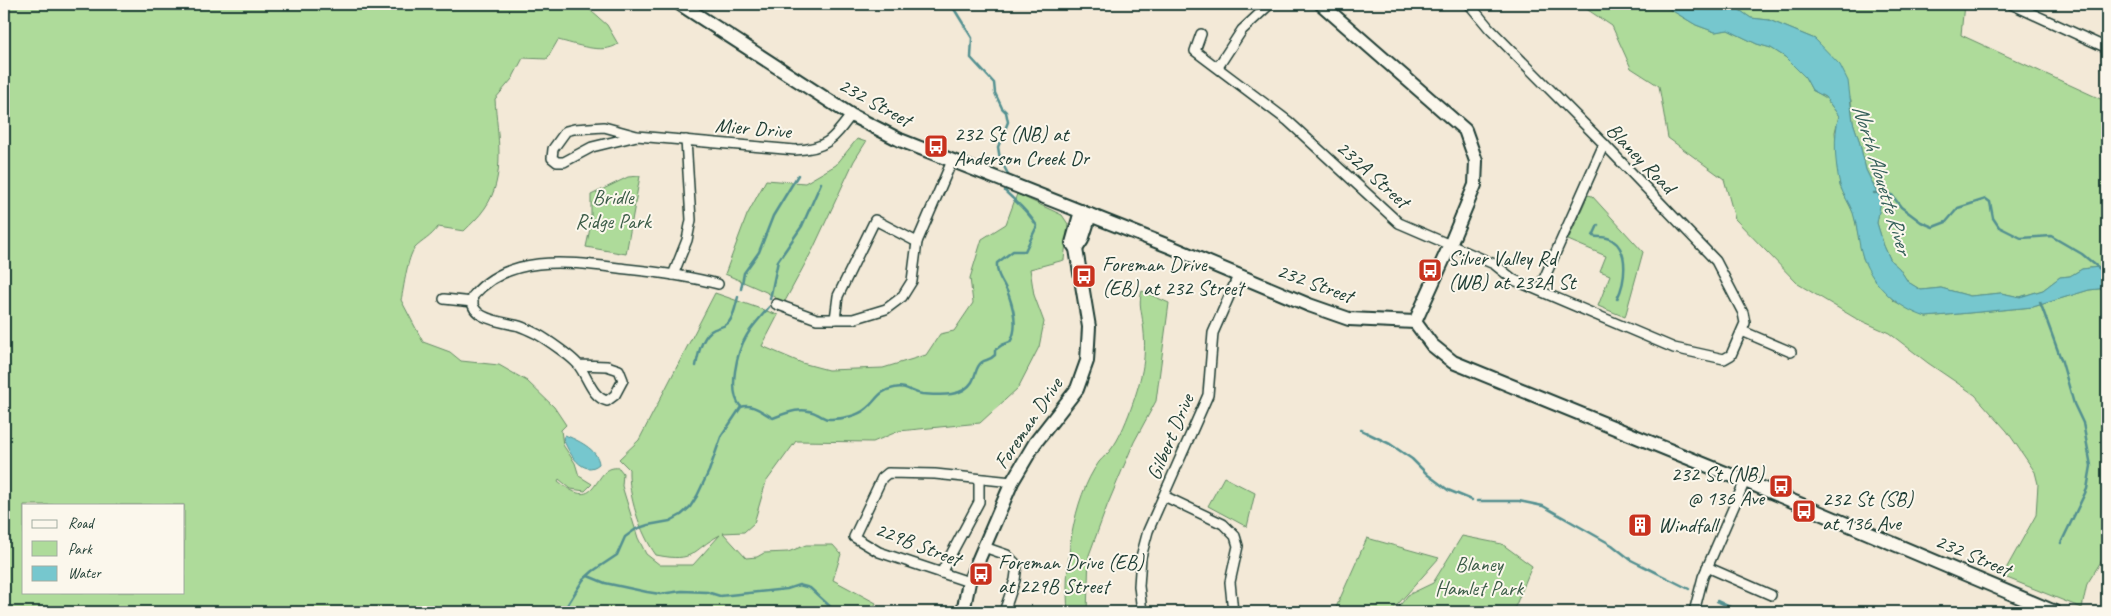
<svg xmlns="http://www.w3.org/2000/svg" width="2111" height="616" font-family="Caveat,sans-serif">
<rect width="100%" height="100%" fill="#f3e9d7"/>
<filter id="ink" filterUnits="userSpaceOnUse"><feTurbulence type="fractalNoise" baseFrequency=".02" numOctaves="2"/><feDisplacementMap in="SourceGraphic" scale="10" xChannelSelector="R" yChannelSelector="G"/><feConvolveMatrix kernelMatrix="1 2 1 2 8 2 1 2 1" color-interpolation-filters="sRGB"/></filter>
<g filter="url(#ink)">
<!-- green -->
<g fill="#aedb9a" stroke="#668c67" fill-rule="evenodd">
<path d="M4,4H583L607,25L618,44C603,55 575,44 558,40L547,59L523,58L512,79L495,99C497,134 507,177 485,208C479,217 471,224 464,231L438,227C430,238 423,240 415,248C407,257 404,288 401,300L423,342L450,352L461,361L499,365L527,381L554,407L566,425L561,430L563,445L575,463L579,476L592,484L585,491L571,489L559,479L558,481C601,517 591,464 619,468L623,473L622,486L638,538L646,554L660,565H693L720,535C690,551 696,563 656,555C640,533 628,495 629,469L619,459L639,440L715,293L778,315L762,346L802,363L828,370L883,368L926,355L940,334L954,331L973,303L970,278L982,239L1006,224L1017,194L1062,215L1068,224L1064,260L1030,269L1034,295L1044,322L1039,347L1018,388L980,423L899,431L873,442L796,441L766,482L754,523L744,532L723,533L746,558L757,557L764,553L788,552L806,545H833L841,554L833,580L876,603L872,612H4ZM24,505H184V592H24Z"/>
<polygon points="1579,4 1661,4 1696,25 1715,32 1728,30 1757,44 1771,48 1785,57 1805,77 1812,90 1825,97 1839,116 1835,132 1840,186 1854,214 1863,258 1874,279 1894,301 1926,317 2033,307 2089,290 2107,288 2107,552 2087,584 2082,608 2002,576 2036,515 2038,484 2035,472 2007,431 1975,395 1928,363 1889,333 1855,318 1798,284 1735,219 1724,179 1668,138 1659,86 1631,68 1612,26"/>
<polygon points="1721,4 1964,4 1961,35 2107,102 2107,266 2082,269 2070,276 2060,277 2043,290 2020,297 2001,293 1970,296 1941,288 1921,290 1908,282 1899,268 1891,261 1884,246 1877,223 1881,200 1866,170 1859,140 1853,122 1851,100 1827,53 1815,39 1769,20 1751,18 1735,7"/>
<polygon points="857,139 866,142 854,161 813,249 784,303 766,292 725,274 747,215 766,180 805,183 836,165"/>
<polygon points="640,176 626,254 586,247 591,224 591,195 628,177"/>
<polygon points="1588,195 1592,196 1643,252 1625,317 1598,306 1610,275 1600,271 1606,256 1568,240"/>
<path d="M1142,291L1169,303L1156,401L1134,442L1107,506L1089,555L1087,612H1068C1064,567 1072,499 1099,462C1103,457 1109,453 1112,448C1124,433 1140,386 1143,366C1145,354 1145,337 1143,324C1142,312 1138,304 1142,291Z"/>
<polygon points="1224,477 1255,493 1247,527 1208,506"/>
<polygon points="1462,536 1502,544 1532,566 1513,612 1395,612 1408,595 1433,583"/>
<polygon points="1367,538 1439,558 1391,612 1334,612"/>
</g>
<!-- water -->
<g fill="#76c7ce" stroke="#539090">
<path d="M1661,4H1721L1735,7L1751,18L1769,20L1815,39L1840,65L1848,81L1853,122L1859,140L1866,170L1881,200L1877,223L1884,246L1891,261L1899,268L1908,282L1921,290L1941,288L1970,296L2001,293L2020,297L2043,290L2060,277L2070,276L2082,269L2107,266V288L2089,290L2033,307L1926,317C1898,308 1874,287 1863,258C1858,244 1858,227 1853,213C1850,204 1843,195 1840,185C1835,163 1833,137 1839,116L1825,97L1812,90L1805,77L1785,57L1771,48L1757,44L1728,30L1715,32L1696,25Z"/>
<path d="M565,435C577,440 598,449 599,464C583,478 568,452 563,438Z"/>
</g>
<g fill="none" stroke-linecap="round" stroke-linejoin="round">
<!-- stream -->
<g stroke="#539090" stroke-width="2.5">
<polyline points="951,4 972,38 971,58 994,83 995,93 1002,108 1006,112 1008,122 998,147 1000,159 1008,174"/>
<polyline points="1874,193 1884,192 1892,195 1901,207 1921,222 1933,227 1946,222 1958,208 1986,199 1990,202 1993,218 1999,227 2021,238 2051,236 2082,254 2100,269"/>
<path d="M1598,225L1593,236C1599,238 1606,236 1612,240C1630,251 1625,283 1617,299"/>
<polyline points="741,289 744,273 759,252 773,216 798,175"/>
<polyline points="770,299 778,261 802,226 821,183"/>
<polyline points="2040,302 2062,362 2074,404 2083,423 2091,466 2087,489 2061,543"/>
<path d="M696,366C698,355 701,339 711,331C716,327 724,328 729,322C734,316 736,304 738,297"/>
<path d="M741,407C727,392 737,351 747,335C753,325 762,316 769,307"/>
<polyline points="1361,430 1390,444 1412,459 1428,475 1448,490 1472,500"/>
<polyline points="1477,501 1519,501 1543,506 1612,545 1631,560 1689,589"/>
<polyline points="588,576 605,583 647,592 660,594 682,591 707,592 720,596 787,589 799,585 810,588 836,612"/>
<polyline points="1717,601 1740,612"/>
<path d="M563,612L583,580L593,571L617,555L625,537L636,529L648,525L670,521L681,515L690,507L697,496L709,471L721,437L741,407C753,403 763,413 773,418C788,412 803,406 817,414C822,416 825,420 831,419C842,419 858,416 867,408C877,400 878,391 894,388C907,385 910,392 922,394C938,395 962,398 972,382C976,376 975,367 982,362C987,359 989,361 995,355V350L1002,345L1010,342C1018,329 1014,310 1009,296C1005,283 996,277 997,263L1013,251H1025L1037,226C1028,211 1017,203 1005,191L1006,189"/>
</g>
<!-- street casing -->
<g stroke="#1f3d34" stroke-width="12">
<g id="street">
<polyline points="2011,4 2107,48"/>
<polyline points="1201,34 1195,51 1288,121 1399,223 1494,264 1514,280 1674,348 1724,359 1731,355 1745,323 1743,313 1716,261 1604,144 1489,28 1469,4"/>
<polyline points="1218,67 1242,30 1270,4"/>
<path d="M637,136L592,147L564,162H557L552,158L553,149L566,131L574,129L604,127L637,136L795,150C827,149 834,138 851,115"/>
<polyline points="673,275 687,240 691,220 686,140"/>
<polyline points="1539,290 1604,144"/>
<polyline points="444,299 473,302"/>
<polyline points="776,304 817,319 853,319 886,309 902,297 912,281 917,242 952,161"/>
<polyline points="835,319 838,296 875,220 917,242"/>
<polyline points="1742,331 1791,352"/>
<path d="M579,365L607,366L619,370L623,380L615,395L607,401C592,397 588,378 579,366C574,358 546,339 537,334C531,331 525,328 519,326C505,322 467,320 473,296C511,251 575,263 627,269C657,272 688,276 718,284"/>
<polyline points="1164,496 1223,524 1235,536 1238,546 1230,582 1233,612"/>
<polyline points="984,547 1007,555 1017,565 1015,580 1004,612"/>
<polyline points="1707,567 1771,595"/>
<polyline points="941,573 979,502 979,479"/>
<polyline points="969,582 879,552 854,537 882,478 888,473 935,474 1012,482"/>
<polyline points="1142,612 1139,586 1141,557 1148,531 1208,395 1213,333 1238,276"/>
<polyline points="1694,612 1703,577 1745,481"/>
</g>
</g>
<!-- secondary casing -->
<g stroke="#1f3d34" stroke-width="16">
<g id="secondary">
<polyline points="680,4 851,115 900,140 1171,247 1309,305 1349,319 1415,322"/>
<polyline points="1321,4 1465,130 1476,161 1475,185 1450,245 1415,322"/>
<polyline points="1076,249 1082,240 1090,215"/>
<polyline points="1415,322 1432,345 1453,362 1745,481 2055,612"/>
<polyline points="963,612 969,582 1012,482 1035,443 1077,389 1087,361 1089,327 1076,249 1072,243 1081,211"/>
</g>
</g>
<!-- street -->
<use href="#street" stroke="#fbf7ec" stroke-width="9"/>
<!-- secondary -->
<use href="#secondary" stroke="#fbf7ec" stroke-width="12"/>
</g>
</g>
<!-- icons -->
<defs>
<g id="bus-square" transform="scale(1.25)"><rect x="-9" y="-9" width="18" height="18" rx="4" fill="#c8321e" stroke="#fbf7ec"/><path d="M-5-6H5V4H4V6H2V4H-2V6H-4V4H-5ZM-3.5-4V0h7V-4ZM-3.5 1.2v1.5H-2V1.2ZM2 1.2v1.5H3.5V1.2Z" fill="#fff"/></g>
<g id="building-square" transform="scale(1.25)"><rect x="-9" y="-9" width="18" height="18" rx="4" fill="#c8321e" stroke="#fbf7ec"/><path d="M-4-6H4V6H1V3H-1V6H-4ZM-2.5-4.3h1.7v1.8h-1.7ZM.8-4.3h1.7v1.8H.8ZM-2.5-1h1.7V.8h-1.7ZM.8-1h1.7V.8H.8Z" fill="#fff"/></g>
</defs>
<g fill-rule="evenodd">
<use href="#bus-square" x="936" y="146"/>
<use href="#bus-square" x="1430" y="270"/>
<use href="#bus-square" x="1084" y="276"/>
<use href="#bus-square" x="1781" y="486"/>
<use href="#bus-square" x="1804" y="511"/>
<use href="#building-square" x="1640" y="525"/>
<use href="#bus-square" x="981" y="574"/>
</g>
<g text-anchor="middle" dominant-baseline="central" stroke-width="4" stroke-linejoin="round" paint-order="stroke">
<!-- street labels -->
<g font-size="21" fill="#1f3d34" stroke="#fbf7ec">
<text transform="translate(875 102) rotate(29)">232 Street</text>
<text transform="translate(753 128) rotate(5)">Mier Drive</text>
<text transform="translate(1641 158) rotate(46)">Blaney Road</text>
<text transform="translate(1373 174) rotate(42)">232A Street</text>
<text transform="translate(1315 283) rotate(20)">232 Street</text>
<text transform="translate(1028 423) rotate(-56)">Foreman Drive</text>
<text transform="translate(1170 437) rotate(-67)">Gilbert Drive</text>
<text transform="translate(918 544) rotate(21)">229B Street</text>
<text transform="translate(1973 555) rotate(23)">232 Street</text>
</g>
<!-- poi labels -->
<g font-size="21" fill="#1f3d34" stroke="#fbf7ec" text-anchor="start">
<text x="954" y="134">232 St (NB) at<tspan x="954" dy="24">Anderson Creek Dr</tspan></text>
<text x="1448" y="258">Silver Valley Rd<tspan x="1448" dy="24">(WB) at 232A St</tspan></text>
<text x="1102" y="264">Foreman Drive<tspan x="1102" dy="24">(EB) at 232 Street</tspan></text>
<text x="1764" y="474" text-anchor="end">232 St (NB)<tspan x="1764" dy="24">@ 136 Ave</tspan></text>
<text x="1822" y="499">232 St (SB)<tspan x="1822" dy="24">at 136 Ave</tspan></text>
<text x="1658" y="525">Windfall</text>
<text x="998" y="562">Foreman Drive (EB)<tspan x="998" dy="24">at 229B Street</tspan></text>
</g>
<!-- park labels -->
<g font-size="21" fill="#3c5d48" stroke="#fbf7ec">
<text x="613" y="197">Bridle<tspan x="613" dy="24">Ridge Park</tspan></text>
<text x="1479" y="564">Blaney<tspan x="1479" dy="24">Hamlet Park</tspan></text>
</g>
<!-- water labels -->
<g font-size="22" font-style="italic" fill="#35605a" stroke="#fbf7ec">
<text transform="translate(1882 179) rotate(73)">North Alouette River</text>
</g>
</g>
<!-- margin -->
<rect width="2111" height="616" fill="none" stroke="#fbf7ec" stroke-width="20"/>
<rect x="10" y="10" width="2091" height="596" fill="none" stroke="#1f3d34" stroke-width="2" filter="url(#ink)"/>
<!-- legend -->
<rect x="22" y="504" width="162" height="90" fill="#fbf7ec" stroke="#a3ada2"/>
<rect x="32" y="520" width="25" height="8" fill="#fbf7ec" stroke="#a3ada2"/>
<text x="68" y="528" font-size="15" fill="#1f3d34">Road</text>
<rect x="32" y="541" width="25" height="15" fill="#aedb9a" stroke="#a3ada2"/>
<text x="68" y="554" font-size="15" fill="#1f3d34">Park</text>
<rect x="32" y="566" width="25" height="15" fill="#76c7ce" stroke="#a3ada2"/>
<text x="68" y="578" font-size="15" fill="#1f3d34">Water</text>
</svg>
